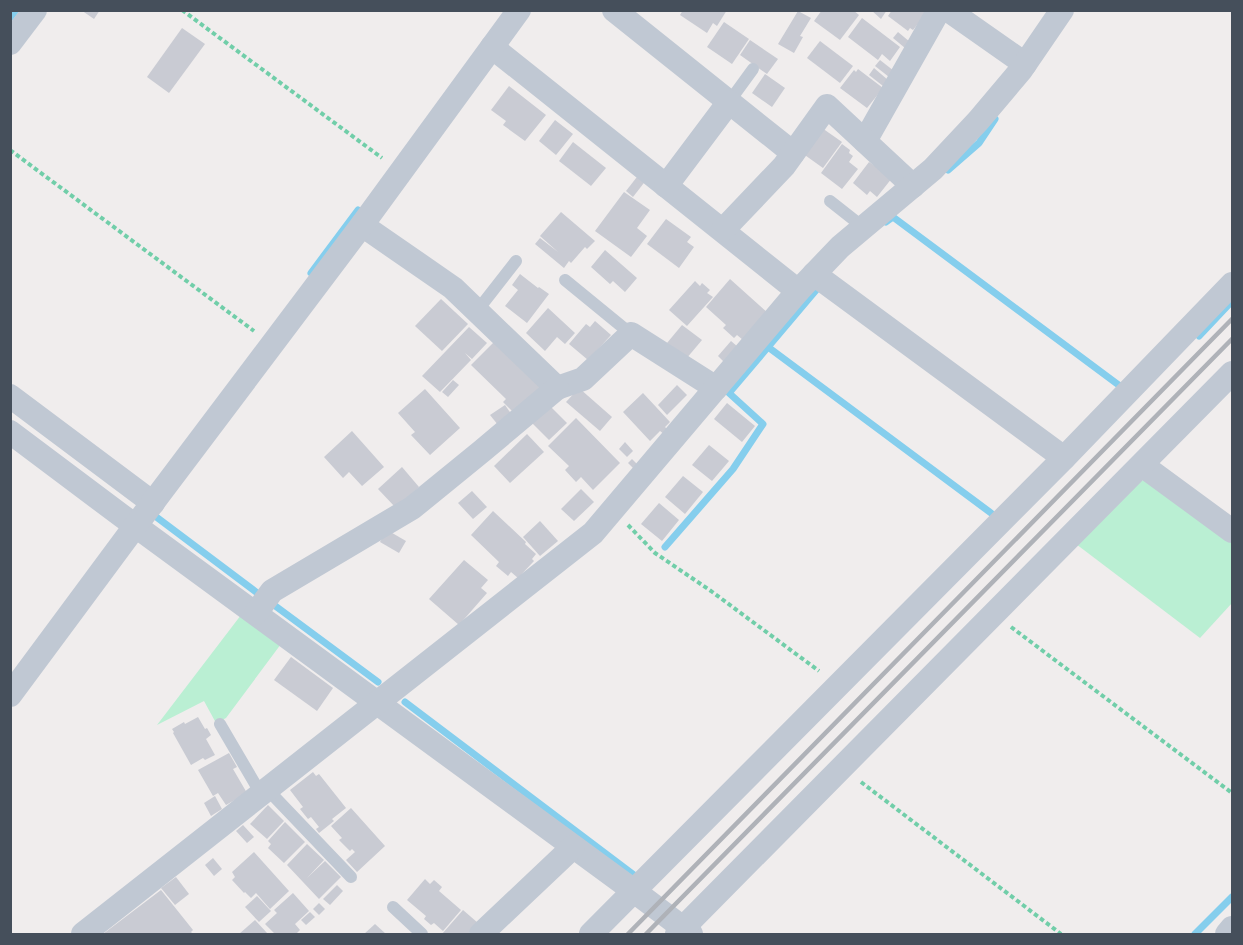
<svg xmlns="http://www.w3.org/2000/svg" width="1243" height="945" font-family="Montserrat,sans-serif">
<rect width="100%" height="100%" fill="#f0eded"/>
<!-- green -->
<g fill="#baefd3">
<polygon points="1153,479 1232,538 1232,603 1200,638 1076,544 1139,481"/>
<polygon points="241,615 281,644 226,718 216,723 204,701 157,725"/>
</g>
<g fill="none" stroke-linecap="round" stroke-linejoin="round">
<!-- stream -->
<g stroke="#85ceed" stroke-width="7">
<polyline points="10,18 16,10"/>
<polyline points="948,170 979,143 995,119"/>
<polyline points="886,222 893,217 1120,386"/>
<polyline points="311,273 358,210"/>
<polyline points="1199,336 1232,301"/>
<polyline points="768,347 817,289"/>
<polyline points="155,516 256,592"/>
<polyline points="665,547 733,469 763,424 729,393 768,347 991,513"/>
<polyline points="274,605 378,682"/>
<polyline points="405,702 634,875"/>
<polyline points="1195,934 1232,897"/>
</g>
</g>
<!-- building -->
<g fill="#c9cbd3">
<polygon points="81,10 100,10 94,19"/>
<polygon points="683,10 727,10 717,26 713,23 707,33 680,15"/>
<polygon points="822,10 853,10 859,15 840,40 814,21"/>
<polygon points="871,10 887,10 881,19"/>
<polygon points="892,10 929,10 913,30 910,28 908,31 888,16"/>
<polygon points="798,11 811,18 800,36 803,37 794,53 778,44"/>
<polygon points="862,18 900,47 890,61 882,54 878,60 848,37"/>
<polygon points="724,22 749,39 732,64 707,47"/>
<polygon points="182,28 205,44 169,93 147,77"/>
<polygon points="898,32 910,42 905,48 893,38"/>
<polygon points="750,40 778,59 767,74 740,55"/>
<polygon points="820,41 853,66 840,83 807,58"/>
<polygon points="880,60 894,71 889,77 875,66"/>
<polygon points="874,68 888,80 883,86 869,75"/>
<polygon points="858,69 883,88 867,108 840,88 854,70 856,72"/>
<polygon points="765,74 785,88 772,107 752,93"/>
<polygon points="509,86 546,115 525,141 503,125 506,121 491,110"/>
<polygon points="555,120 573,134 556,155 539,141"/>
<polygon points="822,128 842,142 823,168 802,153"/>
<polygon points="573,142 606,168 591,186 559,161"/>
<polygon points="842,144 850,150 849,153 853,156 849,162 858,169 842,189 821,173"/>
<polygon points="869,162 892,178 877,197 870,191 867,195 853,183"/>
<polygon points="640,173 647,179 633,197 626,191"/>
<polygon points="624,192 650,210 637,228 647,236 631,257 595,231"/>
<polygon points="561,212 595,241 587,249 585,247 571,263 569,261 564,268 535,244 540,238 558,252 540,236"/>
<polygon points="666,219 691,237 687,242 694,247 679,268 647,244"/>
<polygon points="605,250 637,278 625,292 613,281 610,284 591,267"/>
<polygon points="520,274 538,288 539,287 549,294 527,323 505,306 518,290 512,285"/>
<polygon points="730,279 768,313 743,340 737,335 734,338 723,328 726,325 706,307"/>
<polygon points="695,281 700,286 702,283 710,290 707,293 713,297 687,326 669,310"/>
<polygon points="441,299 468,324 442,351 415,326"/>
<polygon points="548,308 575,333 565,344 557,337 545,351 526,333"/>
<polygon points="595,321 611,335 588,360 569,344 586,324 590,327"/>
<polygon points="682,325 702,340 686,359 667,343"/>
<polygon points="469,327 487,343 472,359 465,353 471,360 440,392 422,376"/>
<polygon points="495,341 542,387 512,411 503,402 506,399 471,365"/>
<polygon points="731,341 738,347 724,362 718,356"/>
<polygon points="453,380 459,385 448,397 442,392"/>
<polygon points="677,385 687,395 667,415 658,405"/>
<polygon points="579,388 612,417 600,431 566,402"/>
<polygon points="425,389 460,428 430,455 411,435 415,432 398,413"/>
<polygon points="643,393 670,422 665,427 668,430 664,434 660,431 650,441 623,412"/>
<polygon points="727,403 755,426 742,442 714,419"/>
<polygon points="505,405 512,415 498,425 490,415"/>
<polygon points="549,405 567,423 549,440 531,422"/>
<polygon points="576,418 620,463 593,490 581,477 576,482 565,470 569,466 548,446"/>
<polygon points="352,431 384,467 362,486 349,472 343,478 324,457"/>
<polygon points="527,434 544,452 510,483 494,466"/>
<polygon points="625,442 633,451 627,457 619,449"/>
<polygon points="709,445 729,461 712,481 692,465"/>
<polygon points="632,459 637,464 633,468 628,463"/>
<polygon points="402,467 419,487 396,508 378,489"/>
<polygon points="683,476 703,492 685,514 665,497"/>
<polygon points="581,489 594,502 574,521 561,509"/>
<polygon points="472,491 487,507 473,519 458,503"/>
<polygon points="659,503 679,520 662,541 641,524"/>
<polygon points="493,511 526,542 525,544 536,554 532,559 534,561 518,578 511,572 508,576 496,566 499,562 471,535"/>
<polygon points="540,521 558,541 540,556 523,537"/>
<polygon points="387,530 406,541 399,553 380,542"/>
<polygon points="464,560 488,580 481,588 487,593 459,625 429,599"/>
<polygon points="291,657 333,688 317,711 274,680"/>
<polygon points="198,717 205,729 207,728 211,735 206,739 215,755 205,760 203,758 191,765 173,733 174,732 172,729 184,722 185,724"/>
<polygon points="229,753 237,767 233,769 247,793 226,805 218,793 213,796 198,770"/>
<polygon points="313,772 316,776 319,774 346,808 332,819 334,821 319,833 316,829 319,827 311,817 308,819 300,809 303,807 290,790"/>
<polygon points="215,796 222,809 211,816 204,803"/>
<polygon points="268,805 284,821 267,839 250,824"/>
<polygon points="351,808 385,846 357,872 346,860 355,852 352,849 350,851 339,840 342,838 331,826"/>
<polygon points="285,822 305,842 284,863 268,848 271,844 268,841"/>
<polygon points="243,825 254,837 247,843 236,831"/>
<polygon points="307,844 324,860 307,878 325,861 341,877 319,899 287,865"/>
<polygon points="254,852 289,891 270,909 256,893 251,898 245,892 244,893 232,880 235,877 232,872"/>
<polygon points="213,858 222,869 214,876 205,865"/>
<polygon points="176,877 189,894 175,905 161,888"/>
<polygon points="425,879 430,884 434,880 442,887 439,891 461,910 443,931 434,923 431,925 424,919 426,916 407,900"/>
<polygon points="337,885 343,891 330,905 323,899"/>
<polygon points="161,890 193,930 191,932 193,934 103,934"/>
<polygon points="293,893 309,911 295,924 300,930 296,934 275,934 265,924 277,913 274,910"/>
<polygon points="257,896 271,911 259,922 245,907"/>
<polygon points="319,903 325,909 319,915 313,909"/>
<polygon points="463,910 478,923 468,934 442,934"/>
<polygon points="310,912 315,917 306,925 301,920"/>
<polygon points="255,920 268,934 239,934"/>
<polygon points="375,924 386,934 364,934"/>
</g>
<g fill="none" stroke-linecap="round" stroke-linejoin="round">
<!-- path -->
<g stroke="#71cea9" stroke-width="4" stroke-dasharray="4.5 3" stroke-linecap="butt">
<polyline points="182,10 382,158"/>
<polyline points="10,150 254,331"/>
<polyline points="628,525 655,553 711,591 819,671"/>
<polyline points="1011,627 1232,793"/>
<polyline points="861,782 1061,934"/>
</g>
<!-- service -->
<g stroke="#c0c8d3" stroke-width="12">
<polyline points="729,102 753,69"/>
<polyline points="830,201 863,227"/>
<polyline points="565,280 631,334"/>
<polyline points="477,311 516,261"/>
<polyline points="220,724 261,794"/>
<polyline points="267,789 351,877"/>
<polyline points="393,907 422,934"/>
</g>
<!-- minor -->
<g stroke="#c0c8d3" stroke-width="24">
<polyline points="614,10 793,153"/>
<polyline points="948,10 1025,64"/>
<polyline points="10,43 35,10"/>
<polyline points="492,47 798,291"/>
<polyline points="865,141 939,10"/>
<polyline points="666,186 729,102"/>
<polyline points="362,225 453,288 557,388 583,379 631,334 716,388"/>
<polyline points="723,230 784,166 827,106 913,186"/>
<polyline points="814,274 1064,458"/>
<polyline points="10,396 153,503"/>
<polyline points="10,432 122,516 634,891 691,934"/>
<polyline points="1142,465 1232,531"/>
<polyline points="256,613 272,591 412,508 482,451 557,388"/>
<polyline points="10,695 136,525 362,225 519,10"/>
<polyline points="83,934 593,533 798,291 840,247 933,169 978,121 1021,70 1062,10"/>
<polyline points="481,934 573,847"/>
<polyline points="591,934 1064,458 1232,284"/>
<polyline points="677,934 1232,373"/>
<polyline points="1227,934 1232,928"/>
</g>
<!-- rail -->
<g stroke="#afb2b8" stroke-width="4.5">
<polyline points="628,934 1232,319"/>
<polyline points="646,934 1232,339"/>
</g>
</g>
<!-- border -->
<rect width="1243" height="945" fill="none" stroke="#454f5b" stroke-width="24"/>
</svg>
